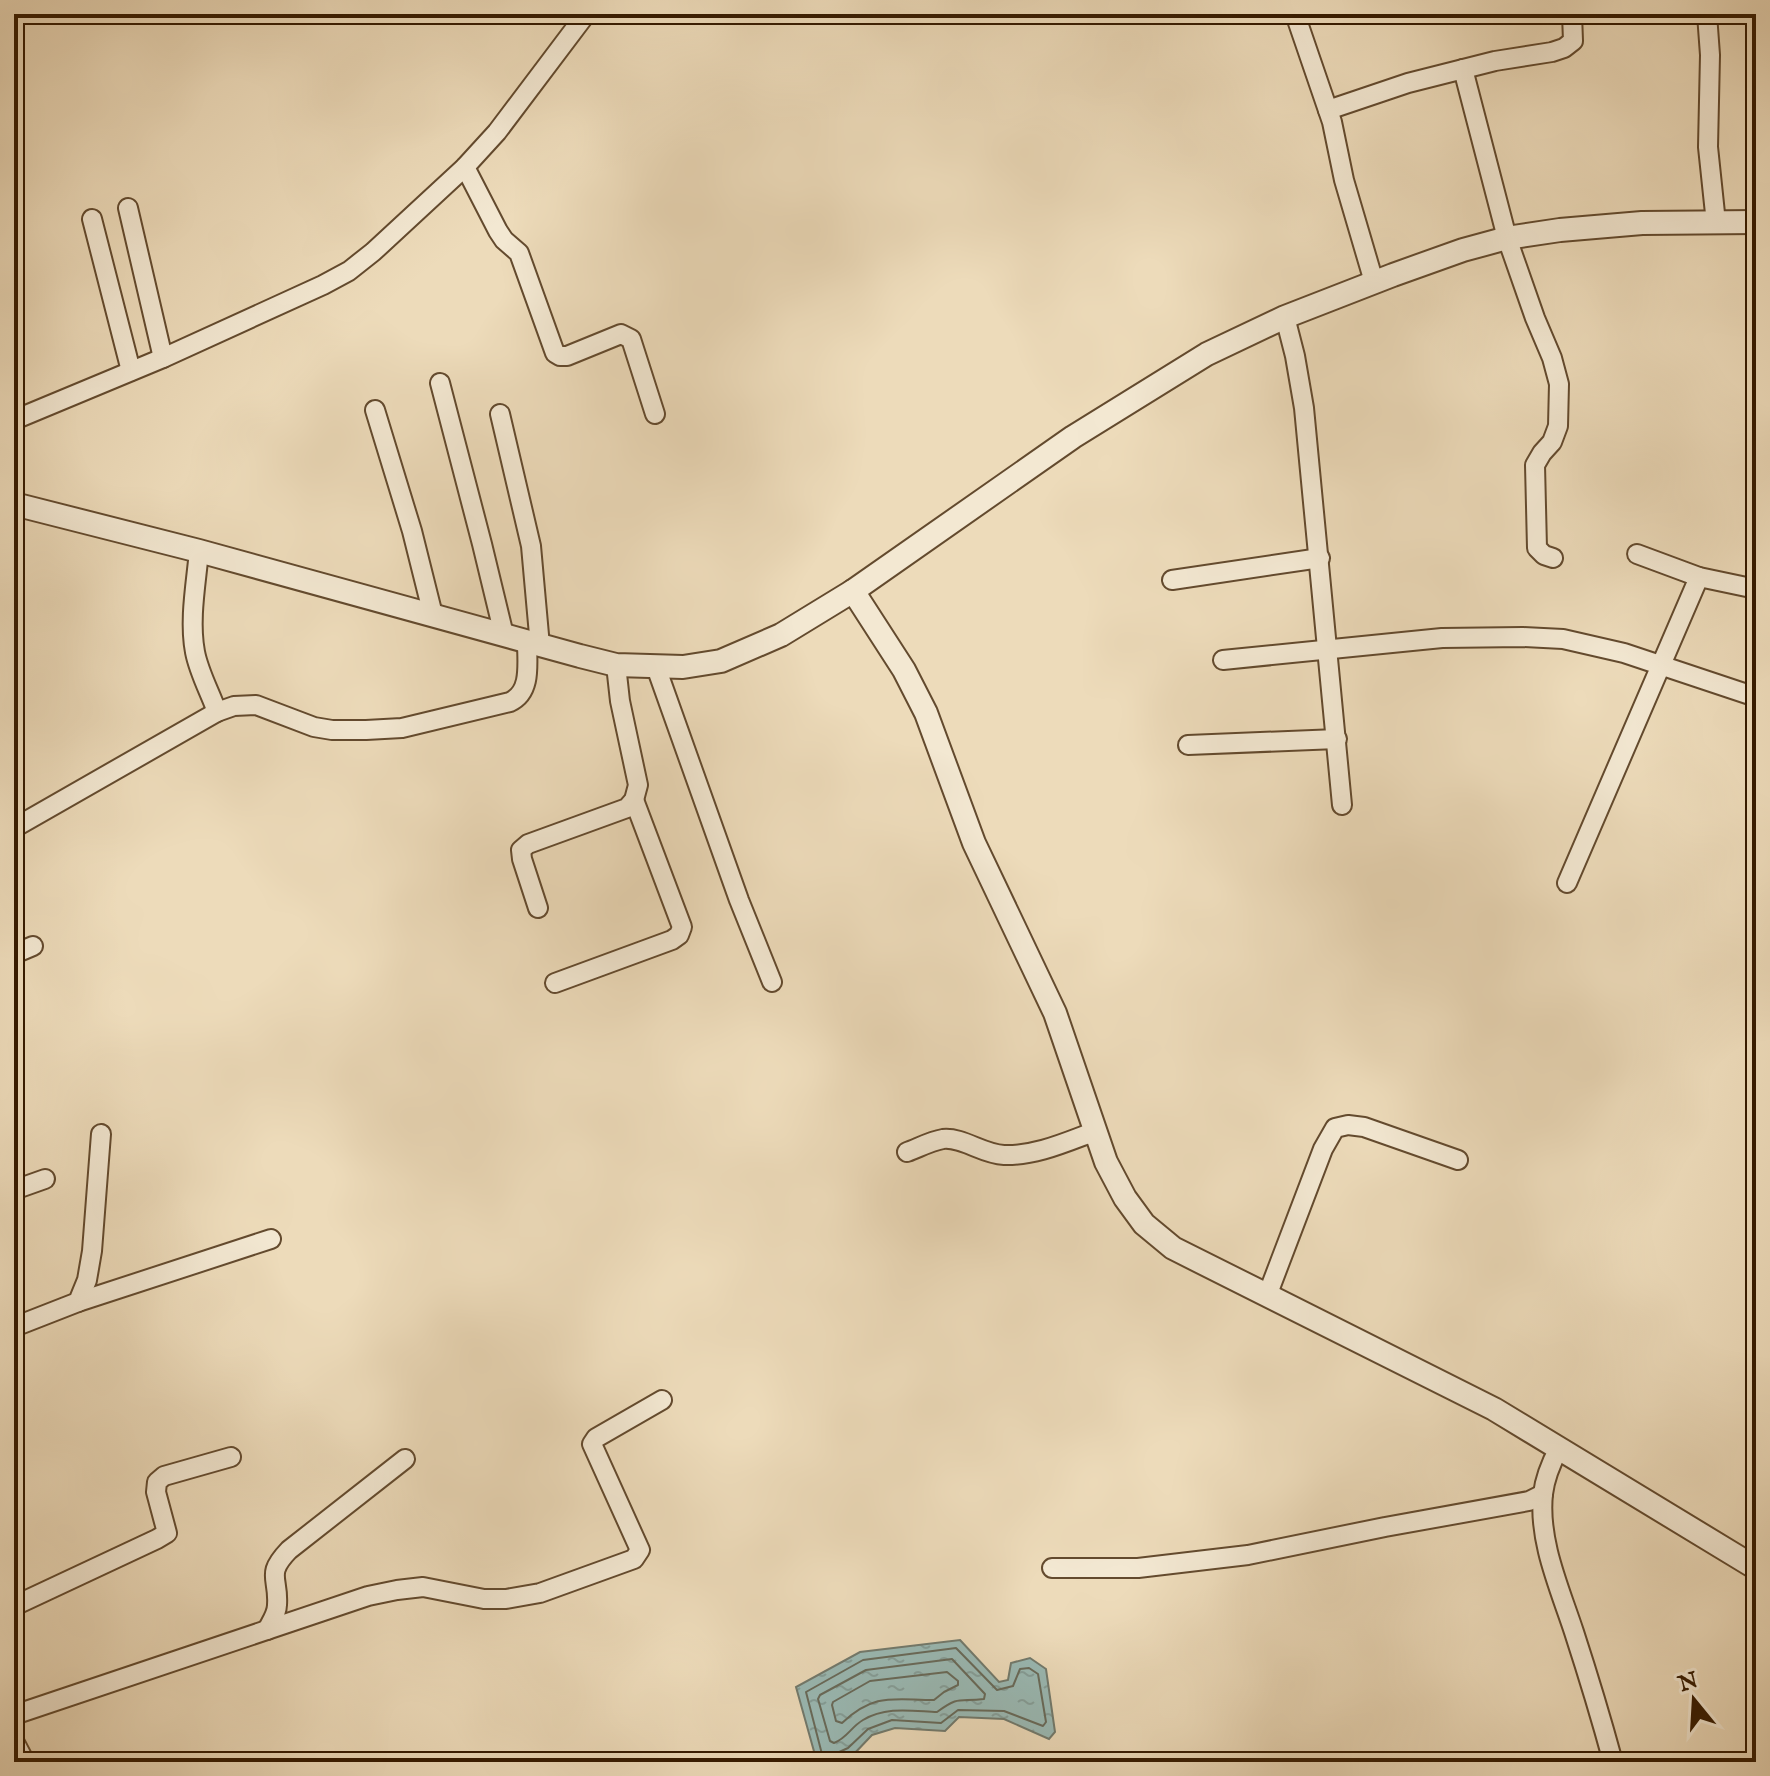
<svg xmlns="http://www.w3.org/2000/svg" width="1770" height="1776" font-family="'IM FELL English',serif">
<defs>
<pattern id="water-ripples" width="26" height="14" patternUnits="userSpaceOnUse" patternTransform="scale(2)"><rect width="26" height="14" fill="#9abab5"/><path d="M2 4q2-2 4 0t4 0M15 11q2-2 4 0t4 0" fill="none" stroke="#859f9a"/></pattern>
</defs>
<rect width="100%" height="100%" fill="#eddbba"/>
<filter id="stains"><feTurbulence type="fractalNoise" baseFrequency=".0025" numOctaves="4"/><feColorMatrix values="0 0 0 0 .2 0 0 0 0 .09 0 0 0 0 .02 0 0 0 .5 -.17"/></filter>
<radialGradient id="worn" r=".72"><stop offset=".6" stop-color="#630" stop-opacity="0"/><stop offset="1" stop-color="#630" stop-opacity=".3"/></radialGradient>
<!-- water -->
<polygon fill="url(#water-ripples)" stroke="#727a6d" stroke-width="2" points="960,1640 999,1682 1008,1680 1011,1663 1030,1658 1046,1669 1055,1732 1049,1739 1004,1719 959,1717 945,1731 895,1728 872,1735 852,1756 828,1762 817,1762 796,1687 860,1652"/>
<g fill="none" stroke-linecap="round" stroke-linejoin="round">
<!-- shore -->
<g stroke="#686a5a" stroke-width="2">
<path d="M952,1659L985,1694L984,1699C959,1702 960,1695 937,1712C912,1711 886,1706 863,1720C851,1727 847,1738 834,1743L830,1741L818,1699L820,1695L866,1670Z"/>
<path d="M947,1672L958,1681V1685L944,1692L934,1700C894,1700 875,1692 842,1723L836,1721L832,1705L833,1702L870,1681Z"/>
<polyline points="824,1762 806,1692 863,1660 956,1648 997,1690 1013,1686 1020,1669 1029,1668 1038,1674 1046,1722 1043,1726 1004,1711 958,1710 941,1723 892,1720 868,1729 848,1748 837,1753 835,1762"/>
</g>
<!-- minor casing -->
<g stroke="#634a2e" stroke-width="22">
<g id="minor">
<polyline points="1295,14 1332,122 1344,180 1374,282"/>
<polyline points="1707,14 1710,55 1708,147 1716,223"/>
<polyline points="1463,69 1507,238 1535,318 1552,358 1559,384 1558,426 1552,442 1542,453 1535,465 1537,548 1544,555 1553,558"/>
<polyline points="1328,110 1408,83 1495,61 1552,52 1564,48 1573,41 1572,14"/>
<polyline points="465,167 498,231 504,240 519,253 555,353 560,356 567,356 621,334 631,339 655,414"/>
<polyline points="128,208 163,358"/>
<polyline points="92,219 131,371"/>
<polyline points="1285,317 1295,356 1304,408 1342,805"/>
<polyline points="440,383 482,544 504,635"/>
<polyline points="375,410 412,531 433,615"/>
<polyline points="500,414 531,546 540,646"/>
<polyline points="14,420 163,358 323,285 349,271 373,252 465,167 497,132 586,14"/>
<path d="M199,551C196,584 189,620 195,652C199,673 210,692 217,712"/>
<polyline points="1637,554 1699,577 1756,589"/>
<polyline points="1172,580 1320,558"/>
<polyline points="1223,660 1442,638 1523,637 1563,639 1624,653 1750,695"/>
<polyline points="656,667 739,900 772,982"/>
<polyline points="1188,745 1337,739"/>
<path d="M14,828L217,712L234,706L256,705L314,727L332,730H366L402,728L510,702C532,692 527,663 527,642"/>
<polyline points="1567,883 1699,577"/>
<polyline points="538,908 522,859 521,850 528,844 627,808 634,800 638,785 620,701 616,665"/>
<polyline points="14,954 33,946"/>
<polyline points="555,983 672,940 679,935 682,927 634,800"/>
<path d="M907,1152C918,1148 931,1141 943,1139C963,1137 982,1154 1004,1155C1036,1156 1066,1142 1096,1131"/>
<polyline points="14,1190 45,1179"/>
<polyline points="1267,1296 1323,1149 1335,1128 1348,1125 1364,1127 1458,1160"/>
<polyline points="78,1302 271,1239"/>
<polyline points="14,1327 78,1302 87,1280 92,1251 101,1134"/>
<path d="M1559,1448C1551,1463 1545,1477 1543,1494C1538,1541 1560,1589 1574,1632C1588,1675 1601,1718 1613,1762"/>
<polyline points="1052,1568 1138,1568 1248,1555 1385,1527 1529,1501 1543,1494"/>
<polyline points="14,1606 157,1539 167,1533 156,1492 157,1482 164,1476 231,1457"/>
<path d="M267,1630C271,1622 277,1614 277,1605C279,1577 265,1575 289,1550L405,1459"/>
<polyline points="14,1715 368,1596 397,1590 423,1587 484,1599 506,1599 540,1593 634,1559 640,1550 592,1444 596,1438 662,1400"/>
<polyline points="14,1741 25,1762"/>
</g>
</g>
<!-- tertiary casing -->
<g stroke="#634a2e" stroke-width="26">
<g id="tertiary">
<polyline points="14,504 199,551 580,656 616,665 683,667 721,661 781,635 853,591 1073,437 1207,354 1285,317 1393,275 1463,250 1507,238 1560,230 1642,223 1756,222"/>
<polyline points="853,591 904,670 926,713 974,843 1055,1013 1106,1162 1125,1198 1144,1224 1173,1248 1494,1409 1756,1568"/>
</g>
</g>
<!-- minor -->
<use href="#minor" stroke="#f3e8d2" stroke-width="18"/>
<!-- tertiary -->
<use href="#tertiary" stroke="#f3e8d2" stroke-width="22"/>
</g>
<!-- margin -->
<rect width="1770" height="1776" fill="none" stroke="#eddbba" stroke-width="48"/>
<rect x="16" y="16" width="1738" height="1744" fill="none" stroke="#351a00" stroke-width="4"/>
<rect x="24" y="24" width="1722" height="1728" fill="none" stroke="#351a00" stroke-width="2"/>
<!-- north arrow -->
<g transform="translate(1694 1700) rotate(342)" stroke="#f3e8d2" stroke-width="6" paint-order="stroke">
<path d="M0-6L14 30L0 20L-14 30Z" fill="#351a00"/>
<text y="-12" font-size="22" font-weight="bold" text-anchor="middle" fill="#351a00">N</text>
</g>
<rect width="100%" height="100%" filter="url(#stains)"/>
<rect width="100%" height="100%" fill="url(#worn)"/>
</svg>
